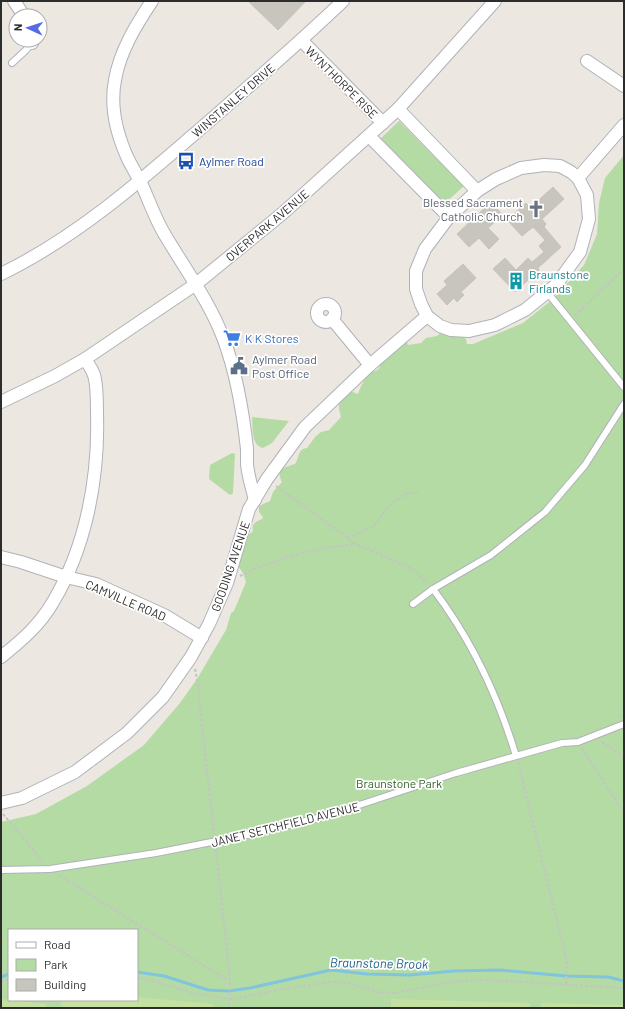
<svg xmlns="http://www.w3.org/2000/svg" width="625" height="1009" font-family="Barlow,sans-serif">
<rect width="100%" height="100%" fill="#ece7e0"/>
<!-- green -->
<g fill="#b5dba4" fill-rule="evenodd">
<polygon points="399,121 464,186 443,205 379,140"/>
<path d="M624,155V1008H1V822L36,814L87,786L144,745L180,703L197,679L226,630L231,613L234,611L246,582L243,573L238,566L246,537L253,531C251,524 256,521 262,519L263,517L259,512V506L270,501L273,492L282,482C275,469 285,467 295,464C300,457 297,449 307,448L315,437L321,432L329,430L341,417L339,409V401L350,391L358,394C359,390 365,378 367,376C371,370 380,373 380,364L404,341L407,342L408,345L421,343L426,338L437,336L441,332L456,330L466,339L467,344H473L523,323L553,299L584,265L597,234L599,203L605,178ZM9,930H137V1000H9Z"/>
<path d="M252,417L289,421L272,443L263,448C251,446 253,427 252,417Z"/>
<polygon points="232,453 235,454 233,493 230,495 209,479 210,465"/>
</g>
<!-- pitch -->
<g fill="#c4e1a1">
<polygon points="137,997 213,1004 213,1008 61,1008 61,1000 137,1000"/>
<polygon points="1,999 46,1004 46,1008 1,1008"/>
<polygon points="391,999 530,1003 530,1008 391,1008"/>
<polygon points="541,1003 624,1005 624,1008 541,1008"/>
</g>
<g fill="none" stroke-linecap="round" stroke-linejoin="round">
<!-- stream -->
<g stroke="#81c4e0" stroke-width="3">
<polyline points="137,972 164,976 208,990 229,991 250,988 331,970 367,974 410,975 454,971 500,970 566,976 608,977 624,981"/>
<polyline points="1,977 9,974"/>
</g>
</g>
<!-- building -->
<g fill="#c8c5be" stroke="#c7c3ba">
<polygon points="248,1 306,1 278,30"/>
<polygon points="553,187 564,199 542,219 546,224 544,227 561,247 538,268 539,270 515,292 493,269 505,258 516,270 528,258 532,262 544,252 539,246 545,240 533,227 522,236 507,220 526,203 530,208"/>
<polygon points="491,202 503,215 488,228 499,239 489,249 479,238 469,247 457,234"/>
<polygon points="463,264 476,278 461,292 464,295 457,302 454,298 447,305 437,294 447,285 444,281"/>
</g>
<g fill="none" stroke-linecap="round" stroke-linejoin="round">
<!-- lane casing -->
<g stroke="#b0b2ba" stroke-width="8">
<g id="lane">
<polyline points="12,63 26,50 32,43"/>
<polyline points="547,292 624,387"/>
<path d="M433,589C471,639 498,696 516,756"/>
<polyline points="413,604 433,589 491,555 545,512 585,465 624,404"/>
<polyline points="1,870 50,869 156,853 252,834 326,816 456,773 516,756 562,743 578,742 624,724"/>
</g>
</g>
<!-- street casing -->
<g stroke="#b0b2ba" stroke-width="14">
<g id="street">
<polyline points="14,1 24,16"/>
<path d="M152,1C136,25 120,51 115,80C110,106 117,135 128,159C132,167 137,175 141,183C149,200 155,219 165,235C185,269 210,302 224,340C237,375 243,412 247,449C247,454 247,459 247,464C248,476 252,488 255,500"/>
<polyline points="302,41 383,123"/>
<polyline points="32,43 33,40"/>
<polyline points="587,61 624,86"/>
<polyline points="398,109 477,191"/>
<polyline points="369,136 449,217"/>
<polygon points="544,165 560,166 571,172 578,178 587,195 589,219 580,252 556,285 525,310 495,325 469,331 451,330 440,326 427,316 421,304 416,289 416,271 425,249 449,217 477,191 496,179 521,168"/>
<polyline points="578,178 624,125"/>
<path d="M1,274C75,238 137,184 199,130C247,88 296,46 343,1"/>
<circle cx="326" cy="313" r="9"/>
<polyline points="332,319 370,365"/>
<polyline points="1,402 55,376 85,359 196,284 283,213 398,109 495,1"/>
<polyline points="1,557 21,562 66,577 96,584 164,615 202,638"/>
<path d="M1,657C21,641 40,625 53,602C86,547 99,478 97,414C97,404 97,384 94,375C92,369 88,364 85,359"/>
<polyline points="1,803 22,798 75,772 127,733 163,697 191,657 209,624 227,583 249,509 267,479 305,427 370,365 427,316"/>
</g>
</g>
<!-- path -->
<g stroke="#c4c4c4" stroke-width="2" stroke-dasharray="3 2" stroke-linecap="butt">
<polyline points="575,315 624,269"/>
<polyline points="276,486 356,544 411,568 428,583"/>
<polyline points="347,538 373,527 390,505 406,494 418,492"/>
<path d="M240,576C275,558 316,548 355,544"/>
<polyline points="195,669 197,679 214,834"/>
<polyline points="620,717 624,712"/>
<polyline points="602,742 620,754 624,760"/>
<polyline points="582,748 624,813"/>
<polyline points="518,762 567,962 566,985"/>
<polyline points="3,814 43,861"/>
<polyline points="216,848 230,981 229,1008"/>
<polyline points="59,875 229,981"/>
<polyline points="137,978 146,979 196,994 229,999 239,998 277,990 331,982 350,983 377,992 394,993 458,981 485,980 624,988"/>
<polyline points="1,982 9,980"/>
</g>
<!-- lane -->
<use href="#lane" stroke="#fff" stroke-width="6"/>
<!-- street -->
<use href="#street" stroke="#fff" stroke-width="12"/>
</g>
<!-- icons -->
<defs>
<g id="bus-bare" transform="scale(1.38)"><path d="M-5-6H5V4H4V6H2V4H-2V6H-4V4H-5ZM-3.5-4V0h7V-4ZM-3.5 1.2v1.5H-2V1.2ZM2 1.2v1.5H3.5V1.2Z" fill="#1a4fb4" stroke="#fff" stroke-width="2.5" paint-order="stroke"/></g>
<g id="church-bare" transform="scale(1.38)"><path d="M-1.2-6h2.4v3.5h3.3v2.4h-3.3V6h-2.4V-.1h-3.3v-2.4h3.3Z" fill="#6b7280" stroke="#fff" stroke-width="2.5" paint-order="stroke"/></g>
<g id="building-bare" transform="scale(1.38)"><path d="M-4-6H4V6H1V3H-1V6H-4ZM-2.5-4.3h1.7v1.8h-1.7ZM.8-4.3h1.7v1.8H.8ZM-2.5-1h1.7V.8h-1.7ZM.8-1h1.7V.8H.8Z" fill="#0f9aa8" stroke="#fff" stroke-width="2.5" paint-order="stroke"/></g>
<g id="supermarket-bare" transform="scale(1.38)"><path d="M-6-5.5h2.5l.6 2H6L4.5 2H-2.5L-4.4-4H-6ZM-1.5 3.2a1.3 1.3 0 1 0 .1 0ZM3 3.2a1.3 1.3 0 1 0 .1 0Z" fill="#3f7fe0" stroke="#fff" stroke-width="2.5" paint-order="stroke"/></g>
<g id="civic-bare" transform="scale(1.38)"><path d="M-.6-6.5H3V-4.5H.6V-3L4-1V1h2V6H-6V1h2V-1L-.6-3ZM-1.2 2.5V6h2.4V2.5Z" fill="#5c6f8a" stroke="#fff" stroke-width="2.5" paint-order="stroke"/></g>
</defs>
<g fill-rule="evenodd">
<use href="#bus-bare" x="186" y="161"/>
<use href="#church-bare" x="536" y="209"/>
<use href="#building-bare" x="516" y="281"/>
<use href="#supermarket-bare" x="232" y="338"/>
<use href="#civic-bare" x="239" y="366"/>
</g>
<g text-anchor="middle" dominant-baseline="central" stroke-width="3.5" stroke-linejoin="round" paint-order="stroke">
<!-- street labels -->
<g font-size="12" fill="#2c2c2c" stroke="#fff">
<text transform="translate(342 82) rotate(45)">WYNTHORPE RISE</text>
<text transform="translate(233 100) rotate(-41)">WINSTANLEY DRIVE</text>
<text transform="translate(267 225) rotate(-40)">OVERPARK AVENUE</text>
<text transform="translate(230 566) rotate(-71)">GOODING AVENUE</text>
<text transform="translate(126 600) rotate(23)">CAMVILLE ROAD</text>
<text transform="translate(285 824) rotate(-14)">JANET SETCHFIELD AVENUE</text>
</g>
<!-- transit labels -->
<g font-size="12" fill="#164399" stroke="#fff" text-anchor="start">
<text x="199" y="161">Aylmer Road</text>
</g>
<!-- worship labels -->
<g font-size="12" fill="#5b616d" stroke="#fff" text-anchor="end">
<text x="523" y="202">Blessed Sacrament<tspan x="523" dy="14">Catholic Church</tspan></text>
</g>
<!-- culture labels -->
<g font-size="12" fill="#0d838f" stroke="#fff" text-anchor="start">
<text x="529" y="274">Braunstone<tspan x="529" dy="14">Firlands</tspan></text>
</g>
<!-- shop labels -->
<g font-size="12" fill="#366cbe" stroke="#fff" text-anchor="start">
<text x="245" y="338">K K Stores</text>
</g>
<!-- service labels -->
<g font-size="12" fill="#4e5e75" stroke="#fff" text-anchor="start">
<text x="252" y="359">Aylmer Road<tspan x="252" dy="14">Post Office</tspan></text>
</g>
<!-- park labels -->
<g font-size="12" fill="#2f6124" stroke="#fff">
<text x="399" y="783">Braunstone Park</text>
</g>
<!-- water labels -->
<g font-size="13" font-style="italic" fill="#1f648d" stroke="#fff">
<text transform="translate(379 963) rotate(1)">Braunstone Brook</text>
</g>
</g>
<!-- border -->
<rect width="625" height="1009" fill="none" stroke="#2c2c2c" stroke-width="4"/>
<!-- legend -->
<rect x="8" y="929" width="130" height="72" fill="#ffffff" stroke="#ababab"/>
<rect x="16" y="942" width="20" height="6" fill="#ffffff" stroke="#ababab"/>
<text x="44" y="949" font-size="12" fill="#2c2c2c">Road</text>
<rect x="16" y="959" width="20" height="12" fill="#b5dba4" stroke="#ababab"/>
<text x="44" y="969" font-size="12" fill="#2c2c2c">Park</text>
<rect x="16" y="979" width="20" height="12" fill="#c8c5be" stroke="#ababab"/>
<text x="44" y="989" font-size="12" fill="#2c2c2c">Building</text>
<!-- north arrow -->
<g transform="translate(28 28) rotate(273)"><circle r="19" fill="#ffffff" stroke="#ababab"/>
<path d="M0-3L7 15L0 10L-7 15Z" fill="#556be4"/>
<text y="-6" font-size="11" font-weight="bold" text-anchor="middle" fill="#2c2c2c">N</text>
</g>
</svg>
